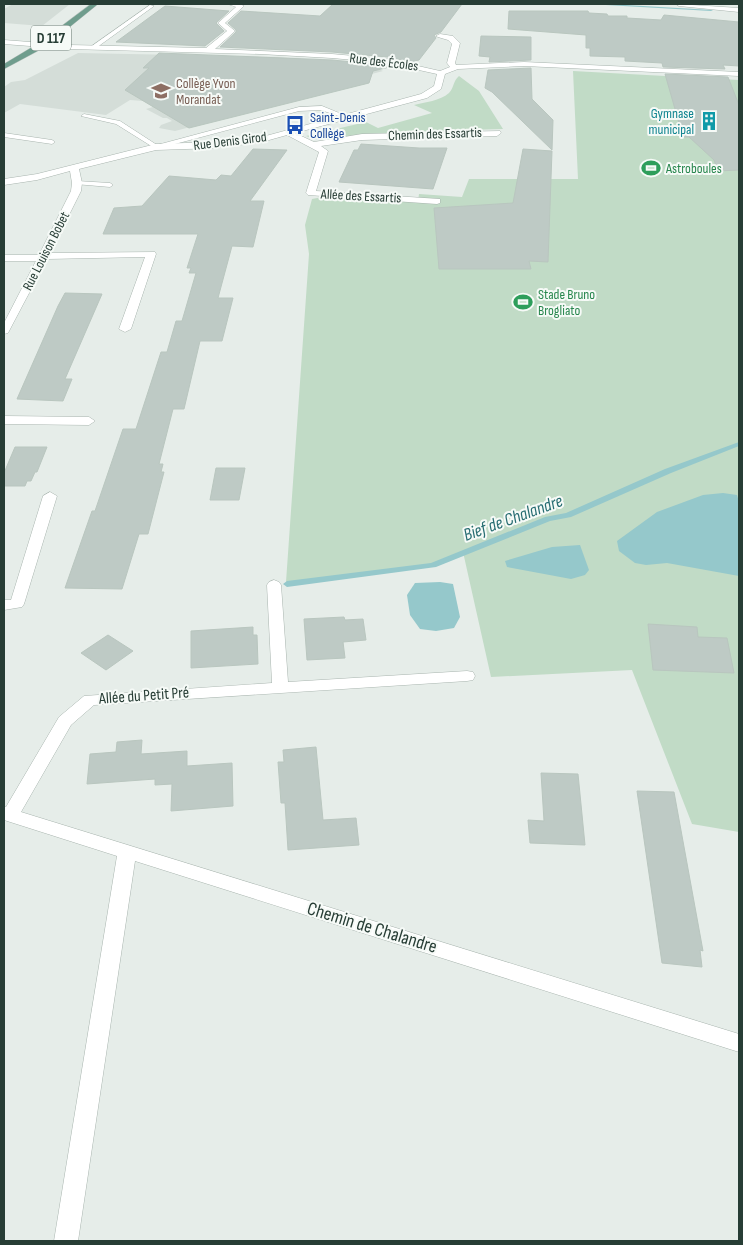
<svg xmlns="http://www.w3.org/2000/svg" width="743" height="1245" font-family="'Sofia Sans Condensed',sans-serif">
<rect width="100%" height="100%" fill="#e6ede9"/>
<!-- built -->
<g fill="#d4ddd8">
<polygon points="13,4 70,4 42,26 4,23 4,9"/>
<polygon points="78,53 279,57 369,65 383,71 368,75 370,80 366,84 341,88 175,131 159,128 161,125 172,121 167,118 163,118 146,109 153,107 143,101 130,100 106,115 20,104 4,113 4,87 11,82 25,80"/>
</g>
<!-- green -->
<g fill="#c1dbc6">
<polygon points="573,71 739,80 739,832 692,824 632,670 491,677 463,552 439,565 286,582 309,254 305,225 312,199 328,196 418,201 419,194 462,197 469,179 578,179"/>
<path d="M459,76L479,91L503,129C466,130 428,131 391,133C370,134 324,144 306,136L366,122L378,128L432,113L414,105C425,102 440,101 449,93C454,88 453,81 459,76Z"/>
</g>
<!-- water -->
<g fill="#95c8cb">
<polygon points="723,493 737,495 739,502 739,576 667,563 646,565 635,563 619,551 617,541 657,512 703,495"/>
<polygon points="580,545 589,570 585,575 571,579 507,567 505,561 552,547"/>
<polygon points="440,582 453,584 460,617 454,628 436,631 420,629 410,615 407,595 415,583"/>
</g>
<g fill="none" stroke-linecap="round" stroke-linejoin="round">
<!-- stream -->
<g fill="#95c8cb" fill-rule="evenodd">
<polygon points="588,4 608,4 713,10 711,11"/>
<polygon points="739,442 739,446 671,473 571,517 550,521 436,567 287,587 283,584 287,581 431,563 545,517 566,513 665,469"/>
</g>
</g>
<!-- building -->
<g fill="#becac5" stroke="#b9c6bf">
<polygon points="333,4 462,4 441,32 434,35 436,38 419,60 410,62 387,57 332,52 220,47 236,32 236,30 228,23 241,11 320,16"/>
<polygon points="165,6 229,11 216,23 224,31 205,46 116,42"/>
<polygon points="509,11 588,11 589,13 607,14 608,16 627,16 627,18 661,20 664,15 739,22 739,66 723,65 725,69 663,67 662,63 625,61 625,57 590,56 590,48 586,48 586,35 508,29"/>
<polygon points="481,36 531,37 531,60 489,62 490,57 479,56"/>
<polygon points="159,53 332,60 394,66 373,71 369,83 189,128 125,90 149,68 143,68"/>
<polygon points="531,68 532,99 553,120 552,150 492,92 485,88 488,70"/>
<polygon points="665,74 728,77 739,105 739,170 718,171 714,160 689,137 683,137"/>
<polygon points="361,144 419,148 447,148 433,189 339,182 354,150 358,150"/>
<polygon points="253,149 287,150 250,201 264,201 253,247 232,246 218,298 233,298 222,341 200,341 184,409 173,409 159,464 163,464 161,472 164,472 148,534 139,534 122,589 65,588 92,511 95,511 123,429 136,429 161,352 167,352 176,321 182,321 196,273 189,273 191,268 187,268 198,234 103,234 114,208 142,206 169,176 216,180 221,175 231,176"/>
<polygon points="523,149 552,151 548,262 529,261 531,269 439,269 434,208 513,203"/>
<polygon points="65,293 102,294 65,379 72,379 63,401 17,399 58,306"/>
<polygon points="15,447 47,447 37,472 35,472 31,481 27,481 25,486 4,486 4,473"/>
<polygon points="216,468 245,468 239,500 210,500"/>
<polygon points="344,617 345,620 363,619 366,640 343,642 345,658 307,660 304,619"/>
<polygon points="648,624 697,627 698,637 727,638 734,673 653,670"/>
<polygon points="253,627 253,635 257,635 258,664 191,668 191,631"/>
<polygon points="108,635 133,651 106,670 81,653"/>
<polygon points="142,740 141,754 187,751 187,766 232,763 233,806 171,811 172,784 155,785 155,779 87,784 90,754 116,752 117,742"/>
<polygon points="316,747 323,820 356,818 359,845 288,850 285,803 281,803 278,762 284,762 283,750"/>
<polygon points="541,773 578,774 585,845 530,843 528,820 544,821"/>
<polygon points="637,791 674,792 703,951 700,950 702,967 662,963"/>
</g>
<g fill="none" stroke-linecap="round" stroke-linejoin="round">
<!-- lane casing -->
<g stroke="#a9b5af" stroke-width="1">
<g id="lane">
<polygon points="150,5 154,6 96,48 92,48 92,46"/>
<polygon points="322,106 349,117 344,118 321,110 299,111 156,149 116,124 81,116 84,114 120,121 157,145 299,107"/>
<polygon points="4,133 52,140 55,142 52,144 4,137"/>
<polygon points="77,181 110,183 113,185 110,187 75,184 74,183"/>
</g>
</g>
<!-- street casing -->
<g stroke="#a9b5af" stroke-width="1">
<g id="street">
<polygon points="228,4 240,4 244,6 225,23 235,31 215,49 332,54 387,59 440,71 450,67 447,63 452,44 448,40 438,37 436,36 440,34 453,36 460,43 455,63 456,65 524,62 739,72 739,76 524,66 458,69 445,74 441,89 427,98 295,133 314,142 362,134 500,131 501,133 497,136 362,140 321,146 328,151 316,191 440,199 440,203 437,204 308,195 306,193 319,152 287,135 262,142 216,148 156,150 79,169 82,183 81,191 50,253 155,252 156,254 131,329 125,332 119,329 145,257 47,259 8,333 4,334 4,323 36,261 4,261 4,255 39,255 71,191 72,183 70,171 37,180 4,185 4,179 37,174 156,144 216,142 262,137 421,94 434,86 437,74 387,63 332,58 260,54 69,49 4,44 4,40 69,45 206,48 227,31 218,23 236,7"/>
<polygon points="676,4 739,8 739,12 679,6"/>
<polygon points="4,416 89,417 95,421 89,425 4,424"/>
<polygon points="50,492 57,496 24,604 22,607 4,610 4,600 11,600 43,496"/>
<polygon points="274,580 279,582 281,585 288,682 467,671 473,672 475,676 473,680 467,681 94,705 71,725 21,812 739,1034 739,1052 135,861 78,1241 54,1241 117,856 4,820 4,806 6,807 59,717 84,696 272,683 267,585 269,582"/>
</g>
</g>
<!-- primary casing -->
<g stroke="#c3c9c6" stroke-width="1">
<polygon id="primary" points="91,4 98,4 45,47 4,69 4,64 39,43"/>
</g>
<!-- lane -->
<use href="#lane" fill="#fff" fill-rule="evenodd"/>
<!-- street -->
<use href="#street" fill="#fff" fill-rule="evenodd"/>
<!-- primary -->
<use href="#primary" fill="#6f9d8d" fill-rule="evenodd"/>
</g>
<!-- icons -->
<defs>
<g id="school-bare" transform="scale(1.5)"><path d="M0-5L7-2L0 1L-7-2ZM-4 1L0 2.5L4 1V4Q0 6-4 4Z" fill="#8d6e63" stroke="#f6faf7" stroke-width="2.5" paint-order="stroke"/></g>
<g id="building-bare" transform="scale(1.5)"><path d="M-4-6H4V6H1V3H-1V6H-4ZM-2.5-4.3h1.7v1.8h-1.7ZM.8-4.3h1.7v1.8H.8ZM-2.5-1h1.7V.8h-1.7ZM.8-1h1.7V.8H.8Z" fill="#0f9aa8" stroke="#f6faf7" stroke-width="2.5" paint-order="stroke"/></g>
<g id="bus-bare" transform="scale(1.5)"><path d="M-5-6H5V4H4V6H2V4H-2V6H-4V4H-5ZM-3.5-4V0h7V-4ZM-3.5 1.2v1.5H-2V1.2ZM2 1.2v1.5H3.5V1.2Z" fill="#1a4fb4" stroke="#f6faf7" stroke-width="2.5" paint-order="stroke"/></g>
<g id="stadium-bare" transform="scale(1.5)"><path d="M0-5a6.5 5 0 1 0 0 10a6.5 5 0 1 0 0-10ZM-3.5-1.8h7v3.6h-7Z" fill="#2e9e5b" stroke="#f6faf7" stroke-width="2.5" paint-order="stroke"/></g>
</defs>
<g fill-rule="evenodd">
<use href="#school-bare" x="161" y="91"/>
<use href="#building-bare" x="709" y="121"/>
<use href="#bus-bare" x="295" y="125"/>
<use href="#stadium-bare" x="651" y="168"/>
<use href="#stadium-bare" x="523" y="302"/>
</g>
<g text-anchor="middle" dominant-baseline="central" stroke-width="4" stroke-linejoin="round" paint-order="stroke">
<!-- far-street labels -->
<g font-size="14" fill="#273d35" stroke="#f6faf7">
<text transform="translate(384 62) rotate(7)">Rue des Écoles</text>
<text transform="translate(435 134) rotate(-2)">Chemin des Essartis</text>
<text transform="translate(230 141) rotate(-7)">Rue Denis Girod</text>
<text transform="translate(361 196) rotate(3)">Allée des Essartis</text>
<text transform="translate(46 251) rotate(-63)">Rue Louison Bobet</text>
</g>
<!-- far-education labels -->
<g font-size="14" fill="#785e54" stroke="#f6faf7" text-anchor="start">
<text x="176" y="83">Collège Yvon<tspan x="176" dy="16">Morandat</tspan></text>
</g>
<!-- far-culture labels -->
<g font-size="14" fill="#0d838f" stroke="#f6faf7" text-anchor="end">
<text x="694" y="113">Gymnase<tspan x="694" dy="16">municipal</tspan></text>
</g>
<!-- far-transit labels -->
<g font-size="14" fill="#164399" stroke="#f6faf7" text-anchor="start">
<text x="310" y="117">Saint-Denis<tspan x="310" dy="16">Collège</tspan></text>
</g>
<!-- far-leisure labels -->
<g font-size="14" fill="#27864d" stroke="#f6faf7" text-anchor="start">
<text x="666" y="168">Astroboules</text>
<text x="538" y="294">Stade Bruno<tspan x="538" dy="16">Brogliato</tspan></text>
</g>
<!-- shield labels -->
<rect fill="#f6faf7" stroke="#65766f" stroke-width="1" x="31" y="25.5" width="40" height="25" rx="4"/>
<g font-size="15" font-weight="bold" fill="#273d35">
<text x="51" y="38">D 117</text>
</g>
<!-- street labels -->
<g font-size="16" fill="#273d35" stroke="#f6faf7">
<text transform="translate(144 696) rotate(-4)">Allée du Petit Pré</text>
</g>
<!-- water labels -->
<g font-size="18" font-style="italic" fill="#276d72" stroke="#f6faf7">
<text transform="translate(513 518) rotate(-20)">Bief de Chalandre</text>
</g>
<!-- near-street labels -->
<g font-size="19" fill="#273d35" stroke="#f6faf7">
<text transform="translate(372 928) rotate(17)">Chemin de Chalandre</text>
</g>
</g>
<!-- border -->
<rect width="743" height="1245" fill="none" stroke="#273d35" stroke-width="10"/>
</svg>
